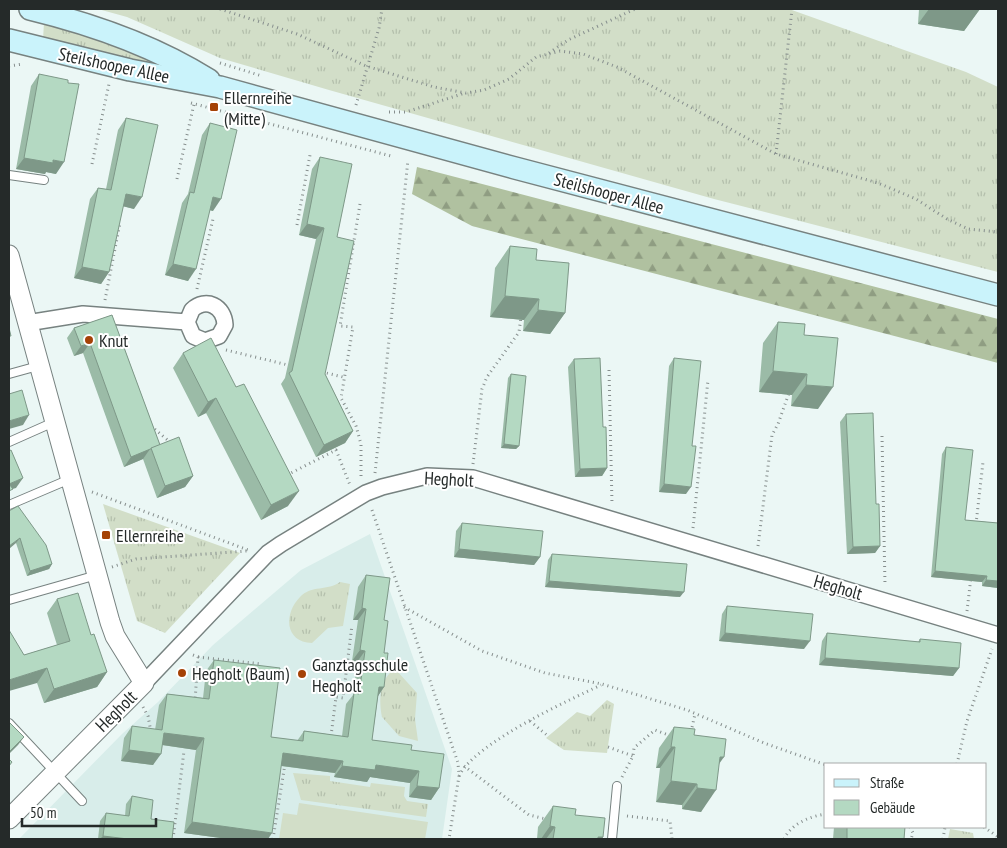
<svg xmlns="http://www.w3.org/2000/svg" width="1007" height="848" font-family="'PT Sans Narrow',sans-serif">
<defs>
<pattern id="grass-tufts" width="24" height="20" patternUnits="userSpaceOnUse" patternTransform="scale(1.25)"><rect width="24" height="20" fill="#d2dec8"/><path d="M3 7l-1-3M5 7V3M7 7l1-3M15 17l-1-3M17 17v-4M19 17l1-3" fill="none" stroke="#b4bfac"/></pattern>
<pattern id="forest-firs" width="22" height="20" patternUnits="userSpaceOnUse" patternTransform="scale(1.25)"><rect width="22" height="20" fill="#b0c1a0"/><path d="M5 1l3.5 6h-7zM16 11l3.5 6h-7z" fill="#8f9d82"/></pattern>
</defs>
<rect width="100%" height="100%" fill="#ebf7f5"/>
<!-- built -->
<polygon fill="#d8edea" points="370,534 452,769 442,839 19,839 122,734 158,702 213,645 301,570"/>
<!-- grass -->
<g fill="url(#grass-tufts)">
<polygon points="98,9 789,9 966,72 998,87 998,272 714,199 329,90 220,58 127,17"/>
<polygon points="44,22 111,44 158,64 159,66 43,40"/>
<polygon points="103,504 240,553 165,633 137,621"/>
<path d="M340,582L350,584L343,626L328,628L312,643C284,642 284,613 300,597C311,585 328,591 340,582Z"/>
<path d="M392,671H397L417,693L415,719L418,741L399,736L382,717C379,701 379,682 392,671Z"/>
<polygon points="607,700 614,704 607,753 564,750 546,738 577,712 590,716"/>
<polygon points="293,773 330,776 330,781 370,787 371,783 405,787 404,796 407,801 428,804 426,817 301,800"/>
<polygon points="950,829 973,833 974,839 948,839"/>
</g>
<!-- forest -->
<polygon fill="url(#forest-firs)" points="417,167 998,319 998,363 472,226 412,194"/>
<!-- garden -->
<polygon fill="#d2dec8" points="299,803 428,822 425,839 279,839 283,813 297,815"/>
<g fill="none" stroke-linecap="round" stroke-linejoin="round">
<!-- service casing -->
<g stroke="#778280" stroke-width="10">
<g id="service">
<polyline points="9,175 44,180"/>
<polyline points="9,374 38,366"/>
<polyline points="9,442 54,422"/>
<polyline points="9,505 70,479"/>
<polyline points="9,600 97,575"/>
<polyline points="9,723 82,801"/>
<polyline points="612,839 617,786"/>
</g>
</g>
<!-- minor casing -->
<g stroke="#778280" stroke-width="18">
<g id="minor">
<path d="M27,323L83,314L187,322L193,336L205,341L219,336L225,325C224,306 206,297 192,310L187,322"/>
<polyline points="144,683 268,553 281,544 366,493 382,487 427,476 473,478 998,635"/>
</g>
</g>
<!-- tertiary casing -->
<g stroke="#778280" stroke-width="21">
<polyline id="tertiary" points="9,255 110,622 115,636 144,683 9,819"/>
</g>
<!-- secondary casing -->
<g stroke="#778280" stroke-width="24">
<g id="secondary">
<path d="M30,9C92,24 155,46 209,80"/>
<polyline points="9,40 130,70 220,87 515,168 998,295"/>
</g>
</g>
<!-- path -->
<g stroke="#868e8d" stroke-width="3" stroke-dasharray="1 4" stroke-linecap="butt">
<polyline points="220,9 297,34 366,66 434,87 466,93 484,90 509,79 536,57 560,51 583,54 617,67 776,154 878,183 916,199 947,219 968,229 998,232"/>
<polyline points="549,53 568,40 635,9"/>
<polyline points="220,63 262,76"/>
<polyline points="9,66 23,64"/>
<polyline points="191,103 391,156"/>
<polyline points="356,105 379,28 382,9"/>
<polyline points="389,112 406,112 465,93"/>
<polyline points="776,154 792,9"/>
<polyline points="92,164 109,84"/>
<polyline points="177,179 194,104"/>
<polyline points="360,204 340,326 353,327 341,398 356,426 361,444 361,479"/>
<polyline points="297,225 310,155"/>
<polyline points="197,289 213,219"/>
<polyline points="105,300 120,223"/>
<polyline points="226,350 288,365"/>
<polyline points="609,370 612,504"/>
<polyline points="322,372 343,377"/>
<polyline points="151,426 171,443"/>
<polyline points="882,436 885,585"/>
<polyline points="473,464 482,389 487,377 519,332 521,317"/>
<polyline points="375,473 408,160"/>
<polyline points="287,475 336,450 350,485"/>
<polyline points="92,492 248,550"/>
<polyline points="372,510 458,763 459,776 449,839"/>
<polyline points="976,524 983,462"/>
<polyline points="693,528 708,380"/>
<polyline points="758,546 772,435 778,424 789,393"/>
<polyline points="112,567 136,559 247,551"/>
<polyline points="404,607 482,651 545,673 602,684 687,710 764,743 826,765"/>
<polyline points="967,611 971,577"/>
<polyline points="193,655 198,657 195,701"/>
<polyline points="198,657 262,664"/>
<polyline points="143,707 148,716 151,732"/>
<polyline points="530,721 548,736"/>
<polyline points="691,732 695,714"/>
<polyline points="331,736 336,697 343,698 352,625"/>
<polyline points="608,747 633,756"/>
<polyline points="957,764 967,721 992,649"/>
<polyline points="464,766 529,815 546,819"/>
<path d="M459,776C475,743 567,701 601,685"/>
<polyline points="622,777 633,756 634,748 655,730 671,736"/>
<polyline points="627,816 670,821 672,839"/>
<polyline points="910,827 913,833 911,839"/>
<polyline points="984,827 998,837"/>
<polyline points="173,839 184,751"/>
<polyline points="273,839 285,764"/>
<path d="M784,839C791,824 810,816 826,814"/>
<polyline points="943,839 945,827"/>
</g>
<!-- service -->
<use href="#service" stroke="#fff" stroke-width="8"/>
<!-- minor -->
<use href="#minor" stroke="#fff" stroke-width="15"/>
<!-- tertiary -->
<use href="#tertiary" stroke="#fff" stroke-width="19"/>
<!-- secondary -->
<use href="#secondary" stroke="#caf3fb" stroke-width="21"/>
</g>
<!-- wall -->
<g fill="#9bbba7">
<polygon points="919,9 980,9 964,31 918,24"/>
<polygon points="39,74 56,174 46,172 45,174 16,169 31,86"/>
<polygon points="126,118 134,209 123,206 109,272 101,284 74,278 90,199 98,188 106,189 118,130"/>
<polygon points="210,123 213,211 210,210 188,281 165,275 182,203 188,194 202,135"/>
<polygon points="320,157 337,237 325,374 353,431 345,443 316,457 281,384 285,378 316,239 299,235 312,169"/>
<polygon points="510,246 536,260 565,313 550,334 523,331 524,320 490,317 495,268"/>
<polygon points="112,315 160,445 193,476 185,487 157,498 143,459 124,467 83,353 74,356 67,338 74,328"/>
<polygon points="778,322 804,335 818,409 791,406 792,395 759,392 763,343"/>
<polygon points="183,353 236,387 288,506 261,520 206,413 198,417 173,368"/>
<polygon points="674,358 692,446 686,494 659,492 669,366"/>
<polygon points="574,359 603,427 607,468 602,476 575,477 568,367"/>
<polygon points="511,374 519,446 516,449 501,448 508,378"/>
<polygon points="846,414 876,504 880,546 875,553 847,554 840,422"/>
<polygon points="946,447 965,520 998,523 998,588 982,586 982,582 931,577 942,454"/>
<polygon points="9,511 52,564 49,569 27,576 16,543"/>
<polygon points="462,523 540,557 534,565 454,557 456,531"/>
<polygon points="552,554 680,597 545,587 548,560"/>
<polygon points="366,575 384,620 384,687 378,696 372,740 411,750 439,788 431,800 409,797 410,783 370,777 367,782 334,777 335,773 281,766 268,839 228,839 184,833 196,750 162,745 153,765 121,761 124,738 132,726 155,730 159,705 167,694 203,698 206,671 214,660 271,737 297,741 304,731 342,736 346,704 353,695 357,662 352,661 358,620 353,620 358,587"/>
<polygon points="57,599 91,635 107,672 97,687 44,703 37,683 24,655 57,645 47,613"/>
<polygon points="727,606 804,649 719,641 722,614"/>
<polygon points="827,633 918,642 920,639 959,668 953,676 819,665 822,641"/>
<polygon points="674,727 694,735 719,765 701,812 682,809 682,805 656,802 660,768 656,768 659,748"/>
<polygon points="132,796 151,819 172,839 98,839 100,821 106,813 125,816 126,804"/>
<polygon points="553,806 575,815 603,837 602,839 537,839 538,827"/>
<polygon points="834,827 905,827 904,839 833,839"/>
</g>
<!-- shaded-wall -->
<g fill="#7e9888">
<polygon points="929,9 980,9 964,31 918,24"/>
<polygon points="24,158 53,160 64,162 56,174 46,172 45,174 16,169"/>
<polygon points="126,194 142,197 134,209 118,205"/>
<polygon points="213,197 221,199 213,211 205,209"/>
<polygon points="307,224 324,228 316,239 299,235"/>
<polygon points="173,264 196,269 188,281 165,275"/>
<polygon points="82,267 109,272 101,284 74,278"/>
<polygon points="505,296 539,299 524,320 490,317"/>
<polygon points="538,310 565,313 550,334 523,331"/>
<polygon points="90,343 83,353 74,356 81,346"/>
<polygon points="773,371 807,374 792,395 759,392"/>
<polygon points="806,385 833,387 818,409 791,406"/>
<polygon points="216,398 206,413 198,417 208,402"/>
<polygon points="29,415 23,425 9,429 9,421"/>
<polygon points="353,431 345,443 316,457 324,445"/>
<polygon points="504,444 519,446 516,449 501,448"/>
<polygon points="150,449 143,459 124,467 131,457"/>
<polygon points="607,468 602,476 575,477 580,469"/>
<polygon points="193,476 185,487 157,498 165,486"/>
<polygon points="23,478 16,488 9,490 9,484"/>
<polygon points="664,484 691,487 686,494 659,492"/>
<polygon points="299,491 288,506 261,520 271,505"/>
<polygon points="20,538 16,543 9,549 9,546"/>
<polygon points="880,546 875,553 847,554 853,547"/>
<polygon points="459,549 540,557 534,565 454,557"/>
<polygon points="52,564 49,569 27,576 30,571"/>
<polygon points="935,571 987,576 982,582 931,577"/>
<polygon points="986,580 998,581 998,588 982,586"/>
<polygon points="549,581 684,592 680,597 545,587"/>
<polygon points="362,608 366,609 358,620 353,620"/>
<polygon points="725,633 810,641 804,649 719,641"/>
<polygon points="360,650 365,651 357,662 352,661"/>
<polygon points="825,658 959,668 953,676 819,665"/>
<polygon points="47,668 37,683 9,691 9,680"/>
<polygon points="107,672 97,687 44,703 54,689"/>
<polygon points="379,687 384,687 376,699"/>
<polygon points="164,733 204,738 196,750 156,744"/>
<polygon points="24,737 18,745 9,754 9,752"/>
<polygon points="671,747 675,747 660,768 656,768"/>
<polygon points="129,750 161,754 153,765 121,761"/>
<polygon points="283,753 343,761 335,773 275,765"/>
<polygon points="720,757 724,757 709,778"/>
<polygon points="376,765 419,771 410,783 370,777 367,782 334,777 342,766"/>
<polygon points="671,781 697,784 682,805 656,802"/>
<polygon points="417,786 439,788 431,800 409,797"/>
<polygon points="697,788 716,790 701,812 682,809"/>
<polygon points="192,822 272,833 268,839 228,839 184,833"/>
<polygon points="550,826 555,827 546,839 541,839"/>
<polygon points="103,836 128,839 100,839"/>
<polygon points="598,837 603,837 602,839 596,839"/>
</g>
<!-- building -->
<g fill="#b4d9c2" stroke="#7e9888">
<polygon points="39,74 68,80 68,83 79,84 64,162 53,160 53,163 24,158"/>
<polygon points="126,118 158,125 142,197 126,194 109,272 82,267 98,188 111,190"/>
<polygon points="210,123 237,130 221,199 213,197 196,269 173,264 190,192 194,193"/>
<polygon points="320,157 352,164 337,237 354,241 325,374 353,431 324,445 289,373 292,371 324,228 307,224"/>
<polygon points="510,246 537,249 536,260 569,263 565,313 538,310 539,299 505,296"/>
<polygon points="112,315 160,445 131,457 90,343 81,346 74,328"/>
<polygon points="778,322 805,324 804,335 838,338 833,387 806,385 807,374 773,371"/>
<polygon points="9,328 11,336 9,336"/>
<polygon points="211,338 236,387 244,384 299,491 271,505 216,398 208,402 183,353"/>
<polygon points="600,358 603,427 606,427 607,468 580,469 574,359"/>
<polygon points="674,358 701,361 692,446 696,446 691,487 664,484"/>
<polygon points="511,374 526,376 519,446 504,444"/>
<polygon points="22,390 29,415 9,421 9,394"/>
<polygon points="873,413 876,504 879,504 880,546 853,547 846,414"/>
<polygon points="179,437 193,476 165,486 151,448"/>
<polygon points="946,447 973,450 965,520 998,523 998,581 986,580 987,576 935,571"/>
<polygon points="11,450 23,478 9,484 13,489 9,491 9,451"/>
<polygon points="18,506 46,545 52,564 30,571 20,538 9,546 9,511"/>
<polygon points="462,523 543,531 540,557 459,549"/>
<polygon points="552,554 687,564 684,592 549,581"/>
<polygon points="366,575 390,578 384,620 388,621 384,653 388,653 384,687 379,687 372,740 412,745 411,750 444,754 439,788 417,786 419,771 376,765 375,770 342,766 343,761 283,753 272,833 192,822 204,738 164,733 161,754 129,750 132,726 162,730 167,694 209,699 214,660 280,668 271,737 303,741 304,731 348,737 354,693 359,694 365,651 360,650 366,609 362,608"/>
<polygon points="78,593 91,635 94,634 107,672 54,689 47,668 9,680 9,630 24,655 70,641 57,599"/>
<polygon points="727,606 813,614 810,641 725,633"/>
<polygon points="827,633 920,642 920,639 961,643 959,668 825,658"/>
<polygon points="9,722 24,737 9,752"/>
<polygon points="674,727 695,729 694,735 726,739 724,757 720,757 716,790 697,788 697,784 671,781 675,747 671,747"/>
<polygon points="9,759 12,762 9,766"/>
<polygon points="132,796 153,800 151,819 174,822 172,839 128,839 103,836 106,813 129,816"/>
<polygon points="553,806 576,809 575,815 605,818 603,837 598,837 598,839 553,839 555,827 550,826"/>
<polygon points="847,827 905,827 904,839 847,839"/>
</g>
<!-- markers -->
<g fill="#a54206" stroke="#fff" stroke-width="2">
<rect x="209" y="102" width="10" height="10" rx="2.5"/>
<circle cx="89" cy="340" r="5"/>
<rect x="101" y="530" width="10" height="10" rx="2.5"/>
<circle cx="182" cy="673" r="5"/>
<circle cx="302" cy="674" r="5"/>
</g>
<g text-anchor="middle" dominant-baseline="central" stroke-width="4" stroke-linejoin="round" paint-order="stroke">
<!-- street labels -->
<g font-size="18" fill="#252a29" stroke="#fff">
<text transform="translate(114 65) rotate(12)">Steilshooper Allee</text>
<text transform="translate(609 193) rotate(15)">Steilshooper Allee</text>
<text transform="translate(449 479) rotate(3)">Hegholt</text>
<text transform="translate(838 587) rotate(16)">Hegholt</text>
<text transform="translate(116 711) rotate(-45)">Hegholt</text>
</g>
<!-- poi labels -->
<g font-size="18" fill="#252a29" stroke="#fff" text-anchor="start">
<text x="224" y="97">Ellernreihe<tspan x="224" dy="21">(Mitte)</tspan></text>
<text x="99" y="340">Knut</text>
<text x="116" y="535">Ellernreihe</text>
<text x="312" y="664">Ganztagsschule<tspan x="312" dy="21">Hegholt</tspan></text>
<text x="192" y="673">Hegholt (Baum)</text>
</g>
</g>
<!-- border -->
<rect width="1007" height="848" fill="none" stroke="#252a29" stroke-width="20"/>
<!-- legend -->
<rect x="824" y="763" width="162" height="65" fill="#ffffff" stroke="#a8aaa9"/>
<rect x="834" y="779" width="25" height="8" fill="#caf3fb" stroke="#a8aaa9"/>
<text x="870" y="788" font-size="15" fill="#252a29">Straße</text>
<rect x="834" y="800" width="25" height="15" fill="#b4d9c2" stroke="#a8aaa9"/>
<text x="870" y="813" font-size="15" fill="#252a29">Gebäude</text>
<!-- scale -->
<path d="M22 818v8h134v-8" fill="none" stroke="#252a29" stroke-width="2.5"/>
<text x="30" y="818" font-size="15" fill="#252a29" stroke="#ffffff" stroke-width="4" paint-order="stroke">50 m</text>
</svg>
